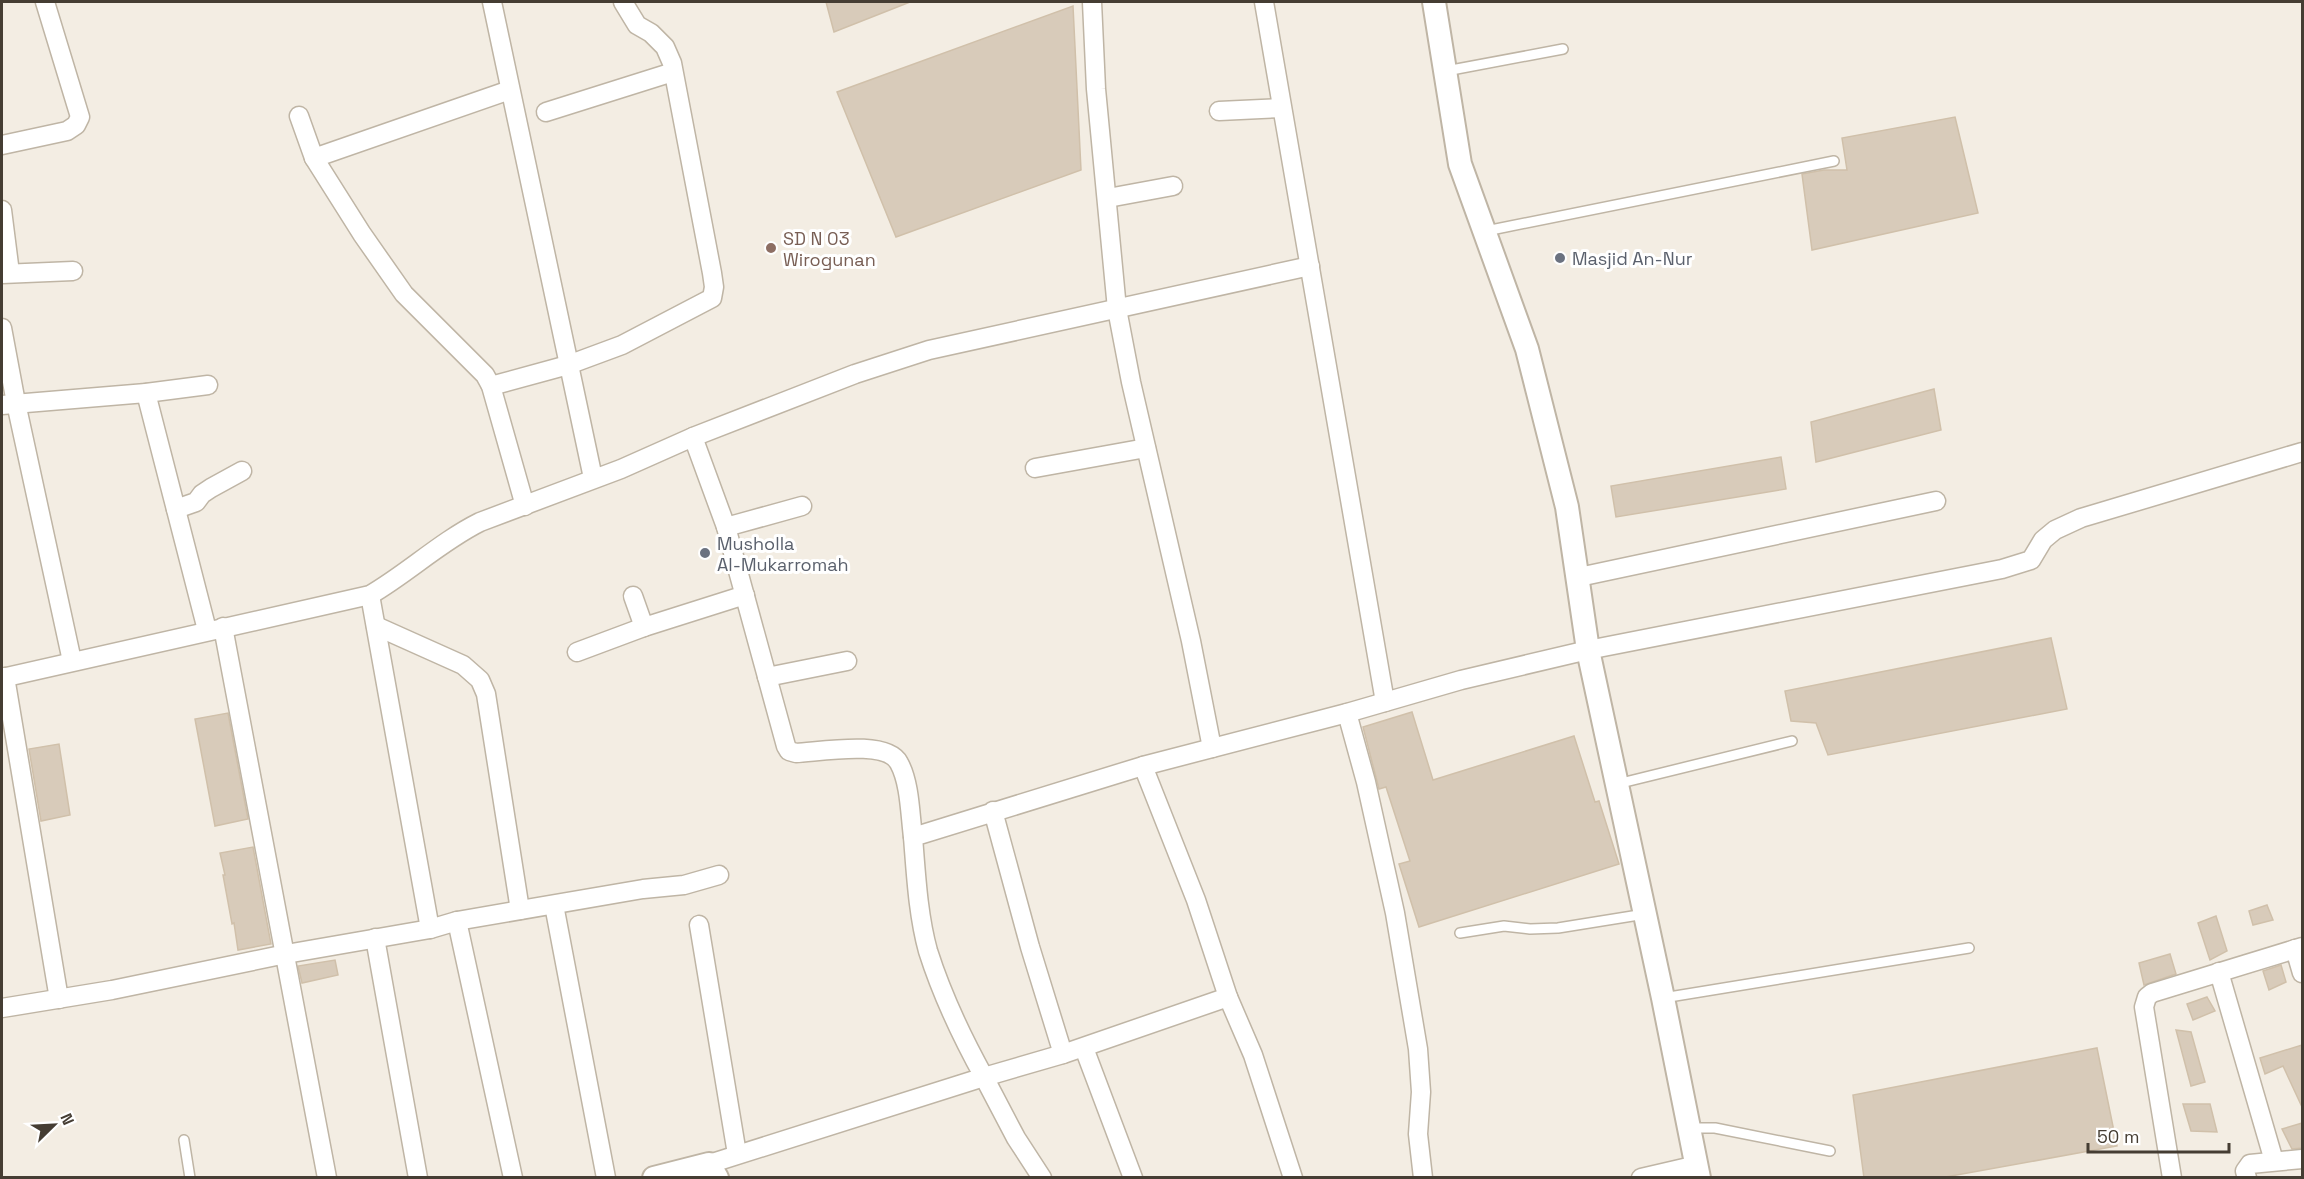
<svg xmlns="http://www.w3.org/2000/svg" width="2304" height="1179" font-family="'Space Grotesk',sans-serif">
<rect width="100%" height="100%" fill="#f3ede3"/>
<!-- building -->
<g fill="#d8cbba" stroke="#d0c0aa" stroke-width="1.5">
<polygon points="826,2 910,2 834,32"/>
<polygon points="1073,6 1081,170 896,237 837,92"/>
<polygon points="1955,117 1978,213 1812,250 1802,174 1824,170 1847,170 1842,138"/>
<polygon points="1934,389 1941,430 1816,462 1811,422"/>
<polygon points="1781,457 1786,489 1616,517 1611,486"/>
<polygon points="2051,638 2067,709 1828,755 1816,723 1791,721 1785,691"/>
<polygon points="1412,712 1433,780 1574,736 1595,802 1599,801 1619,864 1419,927 1399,864 1410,861 1386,787 1379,789 1363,727"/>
<polygon points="228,713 248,819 215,826 195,719"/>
<polygon points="59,744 70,815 41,821 29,749"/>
<polygon points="253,847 271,944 238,950 234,923 232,924 223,875 225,875 220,853"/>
<polygon points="2267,905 2273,920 2253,925 2249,911"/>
<polygon points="2216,916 2227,951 2210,960 2198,923"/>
<polygon points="2170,954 2176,974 2144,985 2139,963"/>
<polygon points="335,960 338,975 302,983 298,966"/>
<polygon points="2281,965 2286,982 2269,990 2263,971"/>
<polygon points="2207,997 2215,1011 2193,1020 2187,1004"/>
<polygon points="2176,1030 2191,1032 2205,1082 2191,1086"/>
<polygon points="2302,1045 2302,1107 2283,1066 2265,1074 2260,1058"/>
<polygon points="2097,1048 2117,1146 1940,1178 1864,1178 1853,1095"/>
<polygon points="2183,1104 2210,1104 2217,1132 2191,1131"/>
<polygon points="2302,1123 2302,1148 2292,1149 2282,1129"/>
</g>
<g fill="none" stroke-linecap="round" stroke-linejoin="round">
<!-- service casing -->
<g stroke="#bfb5a5" stroke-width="12">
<g id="service">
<polyline points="1446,71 1563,49"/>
<polyline points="1486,231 1834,161"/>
<polyline points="1617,784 1792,741"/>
<polyline points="1460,933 1504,926 1530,929 1558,928 1645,914"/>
<polyline points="1663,998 1969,948"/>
<polyline points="1689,1128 1715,1128 1830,1151"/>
<polyline points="184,1140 190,1178"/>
</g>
</g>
<!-- minor casing -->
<g stroke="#bfb5a5" stroke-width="21">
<g id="minor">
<polyline points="492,2 593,478"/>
<polyline points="1092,2 1096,89 1117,309 1131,382 1191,641 1212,748"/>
<polyline points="1264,2 1385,702"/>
<polyline points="1219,111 1281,108"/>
<polyline points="546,112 673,72"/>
<polyline points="299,116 314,158 362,234 404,294 485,375 491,386 525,506"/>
<polyline points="2,145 67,131 76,125 80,117 45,2"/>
<polyline points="314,158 510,90"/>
<polyline points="1108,198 1173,186"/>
<polyline points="2,210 10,273"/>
<polyline points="2,274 73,271"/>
<polyline points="2,328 16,403 72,661"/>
<polyline points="491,386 568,365 622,345 712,298 714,287 712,273 672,63 665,47 651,33 637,25 623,2"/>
<polyline points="146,393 207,630"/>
<polyline points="2,405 146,393 208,385"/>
<path d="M693,437L726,527L786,746L789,751L796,753C819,752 887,739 899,763C910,783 910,814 913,837"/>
<polyline points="1035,468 1146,448"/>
<polyline points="176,509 196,502 202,494 211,488 242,471"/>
<polyline points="726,527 802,506"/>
<polyline points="1579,577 1936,501"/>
<polyline points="370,595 430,929"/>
<polyline points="633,596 644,627 745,595"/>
<polyline points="376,626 463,665 480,680 486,694 520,910"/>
<polyline points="223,627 327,1178"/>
<polyline points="577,652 644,627"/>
<polyline points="5,677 59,999"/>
<polyline points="767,677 847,661"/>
<path d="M2,678L370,595C408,573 440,542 480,522L621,469L693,437L855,374L929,350L1310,266"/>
<polyline points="1347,713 1366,782 1395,913 1418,1049 1421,1092 1418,1134 1423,1178"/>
<polyline points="1143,766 1196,900 1228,997 1253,1055 1293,1178"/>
<polyline points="993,811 1030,947 1063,1054 1228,997"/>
<polyline points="554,905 606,1178"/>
<polyline points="457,921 513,1178"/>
<polyline points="699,925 737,1154"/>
<polyline points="375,938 418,1178"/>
<polyline points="2295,949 2302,973"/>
<polyline points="2219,972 2274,1161"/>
<polyline points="2,1008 112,990 286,954 430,929 457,921 643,889 684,885 719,875"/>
<polyline points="1084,1048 1133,1178"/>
<path d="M709,1164L984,1077C963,1039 941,992 928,951C918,915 916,874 913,837L1143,766L1347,713L1461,680L1588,650L2002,569L2031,560L2043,540L2055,530L2081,518L2302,452"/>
<polyline points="1042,1178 1016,1138 984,1077 1063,1054"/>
<polyline points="1641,1178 1697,1165"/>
<polyline points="2172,1178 2144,1007 2147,997 2152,993 2302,947"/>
<polyline points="2247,1178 2245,1171 2250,1164 2302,1159"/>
</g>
</g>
<!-- tertiary casing -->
<g stroke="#bfb5a5" stroke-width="26">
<g id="tertiary">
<polyline points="1434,2 1460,164 1527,349 1567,507 1588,650 1663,998 1699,1178"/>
<polyline points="654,1178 709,1164 717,1178"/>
</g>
</g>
<!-- service -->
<use href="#service" stroke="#fff" stroke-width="9"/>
<!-- minor -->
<use href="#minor" stroke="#fff" stroke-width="18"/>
<!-- tertiary -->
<use href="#tertiary" stroke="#fff" stroke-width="22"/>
</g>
<!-- markers -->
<circle fill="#8d6e63" stroke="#fff" stroke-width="2" cx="771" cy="248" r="6"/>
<g fill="#6b7280" stroke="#fff" stroke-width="2">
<circle cx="1560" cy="258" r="6"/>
<circle cx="705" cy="553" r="6"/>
</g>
<g text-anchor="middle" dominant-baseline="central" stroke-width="6" stroke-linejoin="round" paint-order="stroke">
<!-- education labels -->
<g font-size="18" fill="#785e54" stroke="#fff" text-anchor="start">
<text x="783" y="238">SD N 03<tspan x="783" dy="21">Wirogunan</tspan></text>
</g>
<!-- worship labels -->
<g font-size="18" fill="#5b616d" stroke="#fff" text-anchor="start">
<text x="1572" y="258">Masjid An-Nur</text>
<text x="717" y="543">Musholla<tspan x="717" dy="21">Al-Mukarromah</tspan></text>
</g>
</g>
<!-- border -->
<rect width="2304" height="1179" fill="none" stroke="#453d33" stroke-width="6"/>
<!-- north arrow -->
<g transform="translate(54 1125) rotate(66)" stroke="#ffffff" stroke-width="4.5" paint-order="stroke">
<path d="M0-4.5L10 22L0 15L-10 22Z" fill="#453d33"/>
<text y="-9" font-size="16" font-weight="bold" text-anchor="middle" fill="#453d33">N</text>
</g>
<!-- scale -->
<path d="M2088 1143v9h141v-9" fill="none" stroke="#453d33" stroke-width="3"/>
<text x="2097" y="1143" font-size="18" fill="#453d33" stroke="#ffffff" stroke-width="4.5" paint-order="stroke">50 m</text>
</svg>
